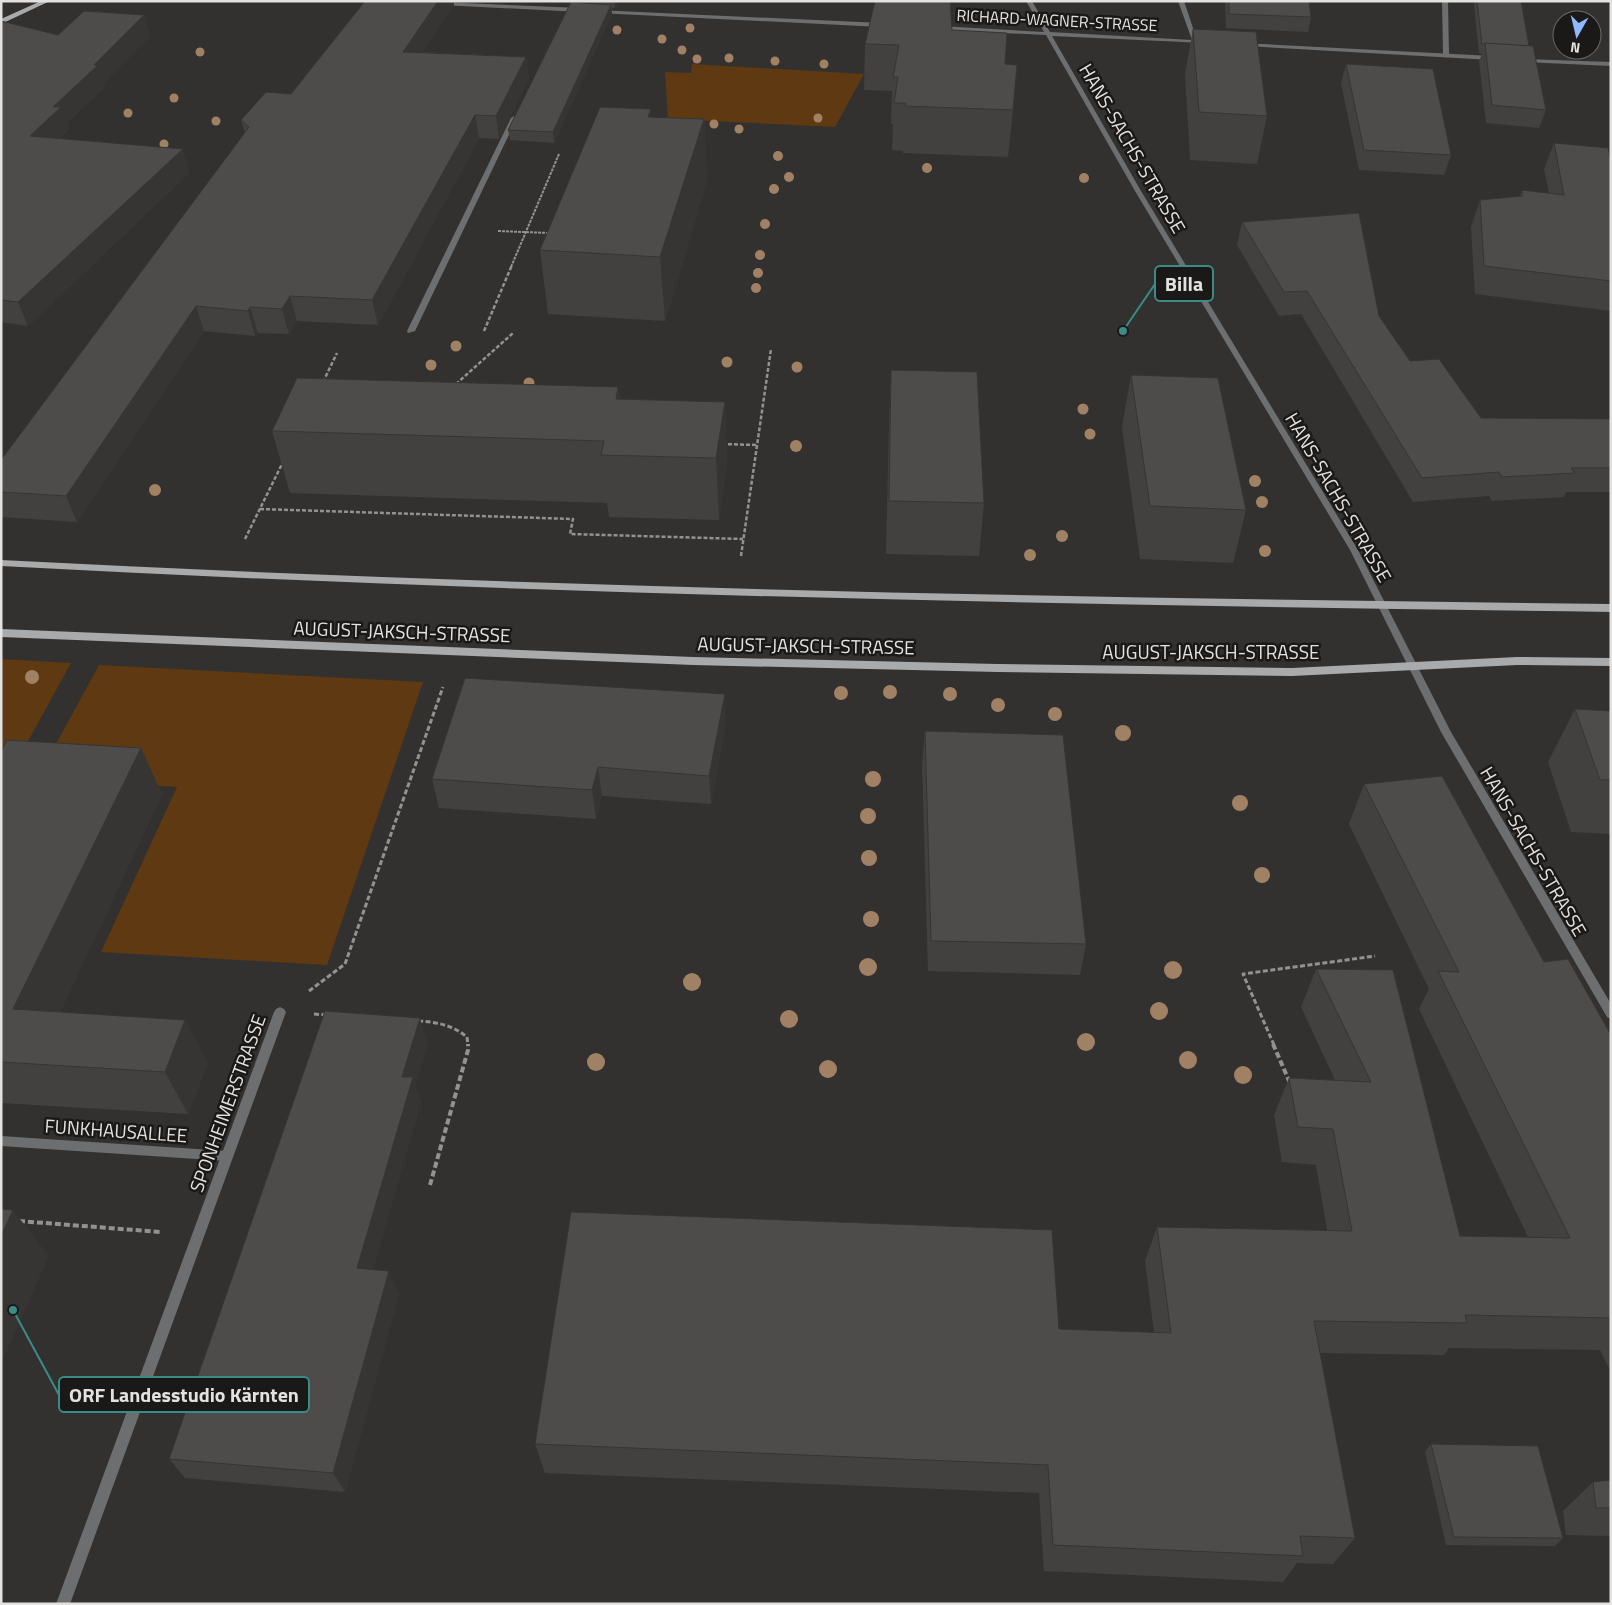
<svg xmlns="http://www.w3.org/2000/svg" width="1612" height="1605" font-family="'Titillium Web',sans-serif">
<rect width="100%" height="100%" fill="#33312f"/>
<!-- green -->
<g fill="#5e3912">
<polygon points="692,64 864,74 835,127 668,119 665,72 691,73"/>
<polygon points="1,659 71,663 1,790"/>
<polygon points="99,665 423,682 327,965 101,952 177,787 37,779"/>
</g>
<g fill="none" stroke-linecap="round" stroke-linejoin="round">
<!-- path-far3 -->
<g stroke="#949290" stroke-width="2" stroke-dasharray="3 1" stroke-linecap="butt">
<polyline points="498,231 549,233"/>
<polyline points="511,267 559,154"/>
</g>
<!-- path-far2 -->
<g stroke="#949290" stroke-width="2.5" stroke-dasharray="4 2" stroke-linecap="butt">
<polyline points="484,331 512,265"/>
<polyline points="323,382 337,353"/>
<polyline points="456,384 513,333"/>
<polyline points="722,444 757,445"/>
<polyline points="260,509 573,519 570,534 743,539"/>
<polyline points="245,539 283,462"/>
<polyline points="741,556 771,349"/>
</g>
<!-- path-far1 -->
<g stroke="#949290" stroke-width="3" stroke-dasharray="5 2.5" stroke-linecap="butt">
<polyline points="309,991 345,964 443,687"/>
<polyline points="314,1014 327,1015"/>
<path d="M418,1021C437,1022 452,1025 467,1037L468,1045"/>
<polyline points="1274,1045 1243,974 1375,956"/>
</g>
<!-- path -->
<g stroke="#949290" stroke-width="4" stroke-dasharray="6 3" stroke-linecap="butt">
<polyline points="1273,1044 1290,1083"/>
<polyline points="430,1185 468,1050 468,1044"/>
<polyline points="19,1221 160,1232"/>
</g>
<!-- service -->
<g fill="#6d6e6f" fill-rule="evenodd">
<polygon points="1442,1 1448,1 1449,55 1446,57 1443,55"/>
<polygon points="514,116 517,118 415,331 408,333 407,331 511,118"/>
<polygon points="1,1136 227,1151 231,1152 233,1156 231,1160 227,1161 1,1146"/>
</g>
<!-- minor -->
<g fill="#6d6e6f" fill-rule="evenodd">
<polygon points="1026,1 1032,1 1050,32 1192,40 1178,1 1184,1 1197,40 1205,41 1205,43 1052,36 1141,191 1358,550 1451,732 1611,1004 1611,1019 1607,1017 1441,732 1350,550 1135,191 1046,35 940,30 937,28 940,26 1044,32"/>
<polygon points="439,2 581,8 584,10 581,12 441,5 439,4"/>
<polygon points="596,10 881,23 884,25 881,27 598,13 595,11"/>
<polygon points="1243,43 1492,56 1495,58 1492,60 1245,46 1243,45"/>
<polygon points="1522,59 1611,62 1611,66 1524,62 1522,61"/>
<polygon points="280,1007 284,1009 286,1012 70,1604 56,1604 274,1012 276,1009"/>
</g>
<!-- primary -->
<g fill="#a8aaac" fill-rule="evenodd">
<polygon points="41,1 50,1 1,24 1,19"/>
<path d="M1,560C537,588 1074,598 1611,604V612C1074,605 537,595 1,566Z"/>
<polygon points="1,629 693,657 998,664 1292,668 1517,657 1611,658 1611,666 1517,665 1292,676 998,672 693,665 1,637"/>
</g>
</g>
<!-- trees -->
<g fill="#a18164">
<circle cx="968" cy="17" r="4.5"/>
<circle cx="690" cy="28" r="4.5"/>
<circle cx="617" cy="30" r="4.5"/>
<circle cx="662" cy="39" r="4.5"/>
<circle cx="682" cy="50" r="4.5"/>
<circle cx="200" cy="52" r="4.5"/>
<circle cx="729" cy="58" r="4.5"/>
<circle cx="697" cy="59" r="4.5"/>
<circle cx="775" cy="61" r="4.5"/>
<circle cx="824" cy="64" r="4.5"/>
<circle cx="174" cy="98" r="4.5"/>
<circle cx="128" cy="113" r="4.5"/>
<circle cx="818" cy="118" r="4.5"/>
<circle cx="216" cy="121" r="4.5"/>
<circle cx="714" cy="124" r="4.5"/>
<circle cx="739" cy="129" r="4.5"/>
<circle cx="164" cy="144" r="4.5"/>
<circle cx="778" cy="156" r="5"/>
<circle cx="927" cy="168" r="5"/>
<circle cx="789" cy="177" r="5"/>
<circle cx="1084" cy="178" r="5"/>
<circle cx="774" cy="189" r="5"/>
<circle cx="765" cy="224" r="5"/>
<circle cx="760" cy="255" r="5"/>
<circle cx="758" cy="273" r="5"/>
<circle cx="756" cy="288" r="5"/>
<circle cx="456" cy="346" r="5.5"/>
<circle cx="727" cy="362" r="5.5"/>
<circle cx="431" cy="365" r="5.5"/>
<circle cx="797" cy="367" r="5.5"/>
<circle cx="529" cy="383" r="5.5"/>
<circle cx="1083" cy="409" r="5.5"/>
<circle cx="1090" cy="434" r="5.5"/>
<circle cx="796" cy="446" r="6"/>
<circle cx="1255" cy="481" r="6"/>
<circle cx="155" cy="490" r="6"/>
<circle cx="1262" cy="502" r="6"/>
<circle cx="1062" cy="536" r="6"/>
<circle cx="1265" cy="551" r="6"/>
<circle cx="1030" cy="555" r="6"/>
<circle cx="32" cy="677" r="7"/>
<circle cx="890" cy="692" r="7"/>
<circle cx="841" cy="693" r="7"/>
<circle cx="950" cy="694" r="7"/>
<circle cx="998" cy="705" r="7"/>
<circle cx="1055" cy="714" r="7"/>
<circle cx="1123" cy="733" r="8"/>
<circle cx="873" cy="779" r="8"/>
<circle cx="1240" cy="803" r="8"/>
<circle cx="868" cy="816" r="8"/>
<circle cx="869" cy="858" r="8"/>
<circle cx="1262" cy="875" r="8"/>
<circle cx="871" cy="919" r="8"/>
<circle cx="868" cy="967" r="9"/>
<circle cx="1173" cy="970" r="9"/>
<circle cx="692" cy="982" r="9"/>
<circle cx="1159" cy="1011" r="9"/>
<circle cx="789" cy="1019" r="9"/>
<circle cx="1086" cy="1042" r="9"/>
<circle cx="1188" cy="1060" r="9"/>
<circle cx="596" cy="1062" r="9"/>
<circle cx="828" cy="1069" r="9"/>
<circle cx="1243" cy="1075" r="9"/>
</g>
<!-- wall -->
<g fill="#434140">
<polygon points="365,1 454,1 454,5 422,52 526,57 529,79 499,139 479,138 378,325 297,321 289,334 258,333 255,336 204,331 77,522 1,517 1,460 245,133 241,120 291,94"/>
<polygon points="574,1 618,1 615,8 612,8 612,14 554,143 510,140 508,130 574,2"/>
<polygon points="1225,1 1309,1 1311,17 1308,32 1226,28"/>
<polygon points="1475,1 1521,1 1529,46 1546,110 1539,128 1486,123 1479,61 1482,54 1479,53 1474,6"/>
<polygon points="144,15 150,36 104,83 105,86 67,123 69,129 59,139 190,172 28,326 1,322 1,21 58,35"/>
<polygon points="1193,29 1267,116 1257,164 1190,160 1185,74"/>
<polygon points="952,30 1005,64 1013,110 1008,157 903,153 903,151 892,150 893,124 891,124 892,91 864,90 865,44"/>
<polygon points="1346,64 1451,155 1444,175 1359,170 1341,83"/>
<polygon points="704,119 707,180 665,321 548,314 540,250"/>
<polygon points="1554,143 1611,161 1611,311 1475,294 1471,227 1480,200 1519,197 1522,190 1549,193 1544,169"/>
<polygon points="1242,222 1379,316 1410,361 1481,418 1611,419 1611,492 1566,492 1564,497 1492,501 1489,496 1413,502 1301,314 1279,316 1237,245"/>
<polygon points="891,370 984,503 979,556 886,554 889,422"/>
<polygon points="1131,375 1246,510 1233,563 1140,559 1122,427"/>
<polygon points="618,387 620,399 725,402 727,463 719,520 609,517 607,503 290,493 272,431"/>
<polygon points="1575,709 1611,711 1611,834 1571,832 1548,762"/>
<polygon points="726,722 711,804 602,796 596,819 439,808 432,779"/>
<polygon points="925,731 1086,944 1080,975 928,971 922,763"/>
<polygon points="141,748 162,794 60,1012 208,1063 188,1114 1,1103 1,751"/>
<polygon points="1364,784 1544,962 1611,1035 1611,1372 1600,1350 1449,1348 1444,1355 1320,1353 1355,1538 1333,1564 1297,1563 1283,1582 1044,1571 1039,1493 545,1473 535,1444 1059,1329 1154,1333 1145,1261 1157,1227 1327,1230 1316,1165 1282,1162 1274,1115 1289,1078 1335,1080 1301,1007 1316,969 1460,1236 1528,1237 1419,1009 1429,989 1349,824"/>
<polygon points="428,1043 415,1086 421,1102 373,1269 399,1293 345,1492 185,1478 169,1459"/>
<polygon points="1431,1444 1563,1538 1555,1546 1446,1545 1425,1452"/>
<polygon points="1611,1480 1611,1536 1566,1535 1563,1511 1593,1482"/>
</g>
<!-- shaded-wall -->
<g fill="#373534">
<polygon points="438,1 454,1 454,5 407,74 403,52"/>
<polygon points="614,1 618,1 615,8"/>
<polygon points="611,5 612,14 554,143 553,132"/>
<polygon points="144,15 150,36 104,83 105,86 67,123 69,129 38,158 30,136 53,107 94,65"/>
<polygon points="526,57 529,79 499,139 496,116"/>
<polygon points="651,109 655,170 648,117"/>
<polygon points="475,115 479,138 378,325 372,300"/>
<polygon points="704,119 707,180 665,321 660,257"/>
<polygon points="183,149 190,172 28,326 18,302"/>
<polygon points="290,296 297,321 289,334 282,309"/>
<polygon points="196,306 204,331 77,522 66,496"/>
<polygon points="250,307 258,333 255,336 248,311"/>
<polygon points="618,387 625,449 616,399"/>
<polygon points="725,402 727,463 719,520 716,458"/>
<polygon points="725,694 726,722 711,804 709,776"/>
<polygon points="141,748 162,794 41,1053 13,1009"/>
<polygon points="598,767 602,796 596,819 592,790"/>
<polygon points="420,1018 428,1043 415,1086 421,1102 367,1290 357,1268 402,1077"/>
<polygon points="185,1020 208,1063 188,1114 165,1072"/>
<polygon points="13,1210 49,1256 1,1364 1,1236"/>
<polygon points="389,1271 399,1293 345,1492 333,1473"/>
</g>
<!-- building -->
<g fill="#4e4c4a" stroke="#373534">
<polygon points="365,1 438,1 403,52 526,57 496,116 475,115 372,300 290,296 282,309 250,307 248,311 196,306 66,496 1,492 1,460 249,127 241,120 266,92 291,94"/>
<polygon points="875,1 950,1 952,30 1007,33 1005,64 1017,65 1013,110 905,106 906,103 894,103 898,77 893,77 899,45 865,44"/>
<polygon points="1229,1 1309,1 1311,17 1229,14"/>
<polygon points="1477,1 1521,1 1529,46 1482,44"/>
<polygon points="571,2 611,5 553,132 508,130"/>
<polygon points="84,11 144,15 94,65 98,65 53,107 61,107 30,136 183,149 18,302 1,300 1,21 58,35"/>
<polygon points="1193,29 1256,32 1267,116 1199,112"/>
<polygon points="1485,43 1533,46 1546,110 1492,105"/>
<polygon points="1346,64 1433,69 1451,155 1364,150"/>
<polygon points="600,107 651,109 648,117 704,119 660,257 540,250"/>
<polygon points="1554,143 1608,148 1611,161 1611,281 1484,266 1480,200 1522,196 1522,190 1564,195"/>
<polygon points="1359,213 1379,316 1410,361 1439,359 1481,418 1611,419 1611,468 1571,468 1575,473 1502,477 1499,472 1422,478 1307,291 1284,292 1242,222"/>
<polygon points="891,370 977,372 984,503 889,501"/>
<polygon points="1131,375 1218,378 1246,510 1150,506"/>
<polygon points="297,378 618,387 616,399 725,402 716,458 601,455 604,441 272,431"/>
<polygon points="465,678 725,694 709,776 598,767 592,790 432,779"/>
<polygon points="1575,709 1611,711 1611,780 1600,780"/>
<polygon points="925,731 1063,735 1086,944 931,941"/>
<polygon points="7,740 141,748 13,1009 185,1020 165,1072 1,1062 1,751"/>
<polygon points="1442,776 1544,962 1568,959 1611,1035 1611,1318 1465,1315 1467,1323 1314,1321 1355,1538 1300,1536 1303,1556 1053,1545 1048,1465 535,1444 571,1212 1052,1230 1059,1329 1171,1333 1157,1227 1352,1231 1333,1129 1298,1127 1289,1078 1371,1082 1316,969 1393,970 1460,1236 1570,1238 1438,971 1459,972 1364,784"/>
<polygon points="325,1011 420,1018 402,1077 413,1077 357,1268 389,1271 333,1473 169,1459"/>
<polygon points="1,1209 13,1210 1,1236"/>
<polygon points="1431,1444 1538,1446 1563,1538 1454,1537"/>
<polygon points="1611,1480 1611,1508 1596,1508 1593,1482"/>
</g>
<g text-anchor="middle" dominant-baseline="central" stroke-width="5" stroke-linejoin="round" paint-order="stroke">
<!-- far-street labels -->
<g font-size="16" fill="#e4e2e1" stroke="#1a1918">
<text transform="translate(1057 20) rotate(3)">RICHARD-WAGNER-STRASSE</text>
</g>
<!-- street labels -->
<g font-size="19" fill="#e4e2e1" stroke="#1a1918">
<text transform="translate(1133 148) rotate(60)">HANS-SACHS-STRASSE</text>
<text transform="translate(1339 497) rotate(60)">HANS-SACHS-STRASSE</text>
<text transform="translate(402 631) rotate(2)">AUGUST-JAKSCH-STRASSE</text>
<text transform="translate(806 645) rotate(1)">AUGUST-JAKSCH-STRASSE</text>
<text x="1211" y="651">AUGUST-JAKSCH-STRASSE</text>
<text transform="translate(1534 851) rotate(60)">HANS-SACHS-STRASSE</text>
<text transform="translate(227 1103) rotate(-70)">SPONHEIMERSTRASSE</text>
<text transform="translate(116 1130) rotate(4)">FUNKHAUSALLEE</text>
</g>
</g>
<!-- callouts -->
<path fill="none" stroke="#3a8c85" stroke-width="2" d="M1123 331L1155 284M13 1310L59 1395"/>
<g fill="#3a8c85" stroke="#1a1918" stroke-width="2">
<circle cx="1123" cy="331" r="5"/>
<circle cx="13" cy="1310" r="5"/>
</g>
<g fill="#1a1918" stroke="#3a8c85" stroke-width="2">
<rect x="1155" y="266" width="58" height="35" rx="5"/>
<rect x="59" y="1377" width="250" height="35" rx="5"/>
</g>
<g font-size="20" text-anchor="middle" font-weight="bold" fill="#e4e2e1">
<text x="1184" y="291">Billa</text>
<text x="184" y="1402">ORF Landesstudio Kärnten</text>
</g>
<!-- border -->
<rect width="1612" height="1605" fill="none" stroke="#e4e2e1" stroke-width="5"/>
<!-- north arrow -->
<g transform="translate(1577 35) rotate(188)"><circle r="24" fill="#1a1918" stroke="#6b6968"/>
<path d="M0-4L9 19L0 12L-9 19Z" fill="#8fb8fd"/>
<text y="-8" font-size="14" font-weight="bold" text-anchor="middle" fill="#e4e2e1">N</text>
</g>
</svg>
